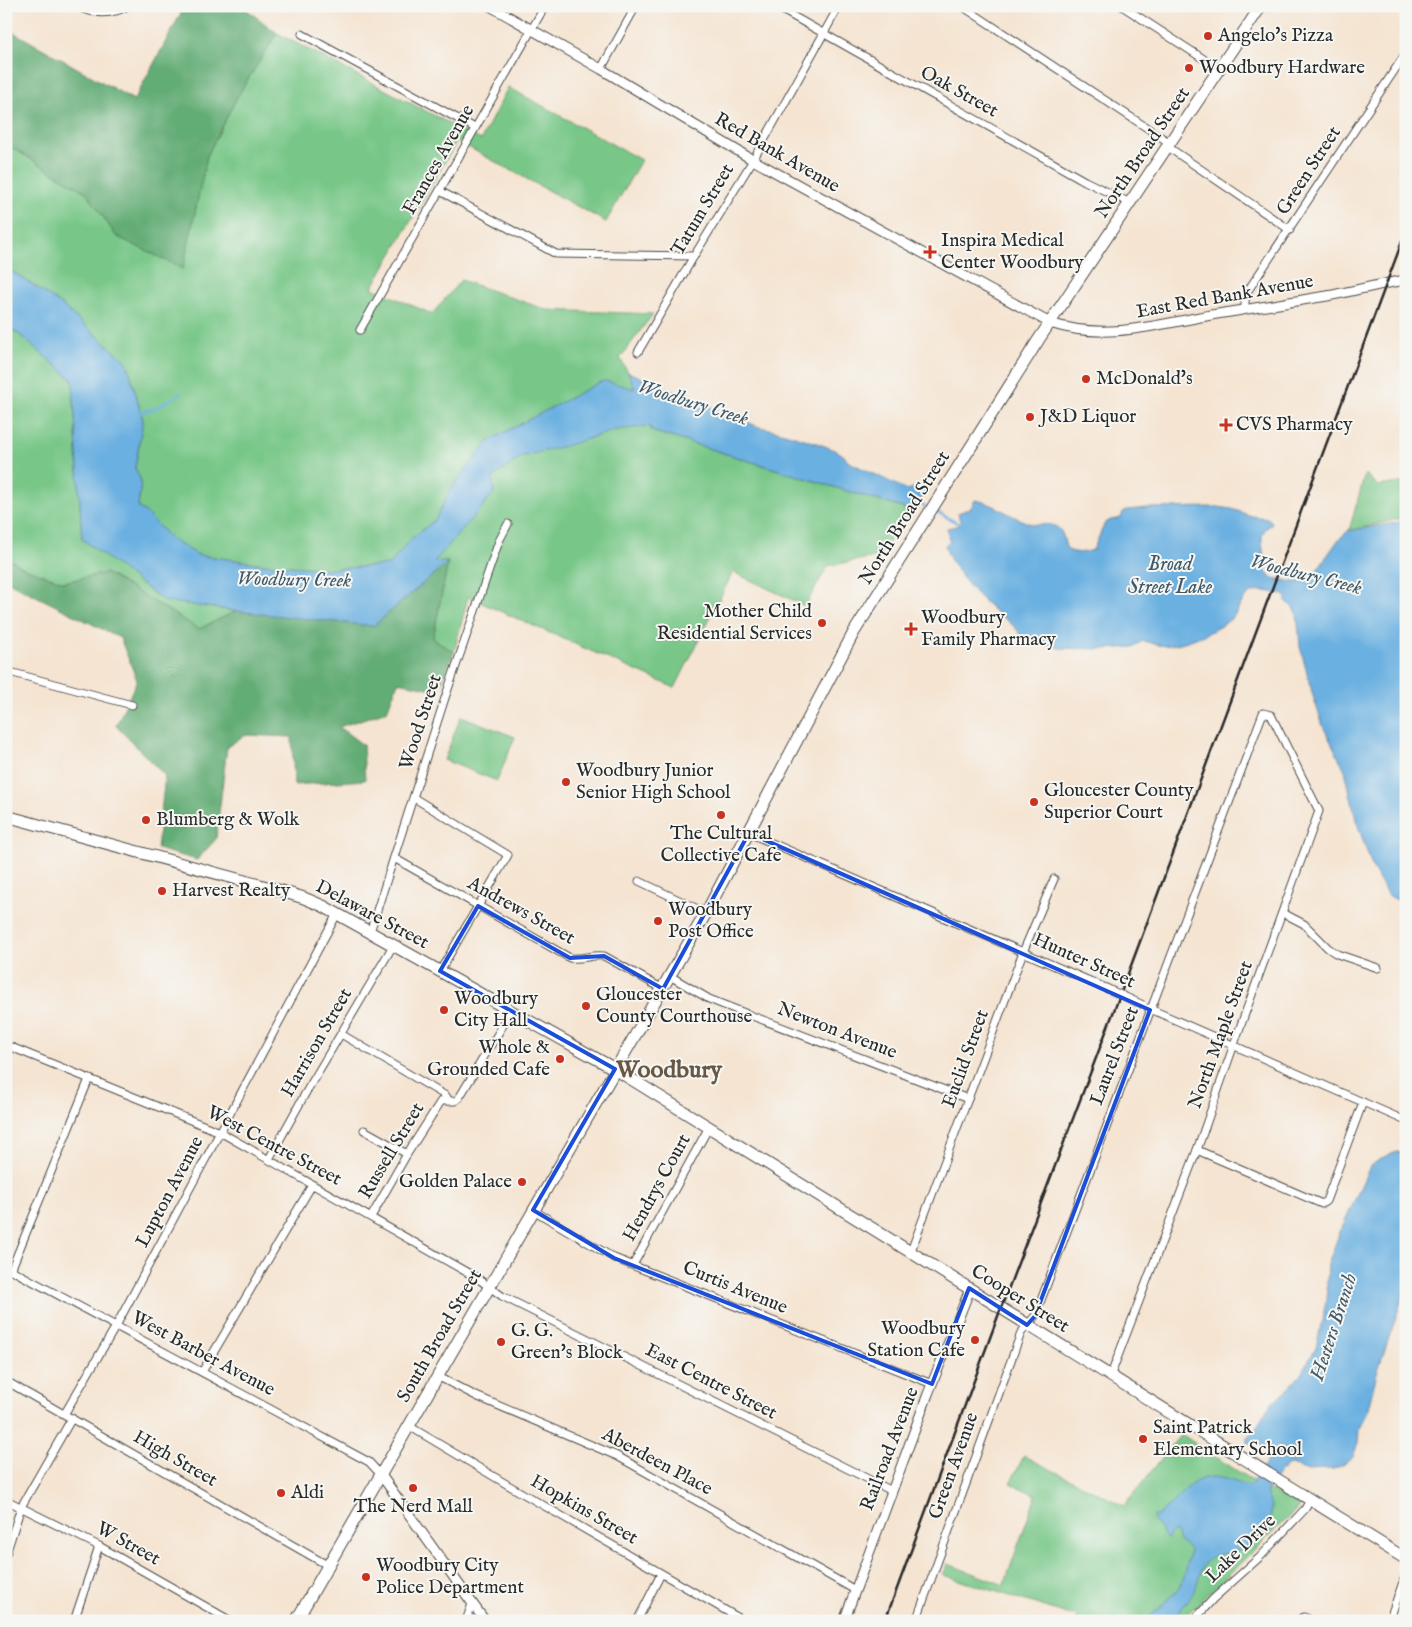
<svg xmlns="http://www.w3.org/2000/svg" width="1412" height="1627" font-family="'IM FELL English',serif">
<rect width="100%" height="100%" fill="#f6f6f2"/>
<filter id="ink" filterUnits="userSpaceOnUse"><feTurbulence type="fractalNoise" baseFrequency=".02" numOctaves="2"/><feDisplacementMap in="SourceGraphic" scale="10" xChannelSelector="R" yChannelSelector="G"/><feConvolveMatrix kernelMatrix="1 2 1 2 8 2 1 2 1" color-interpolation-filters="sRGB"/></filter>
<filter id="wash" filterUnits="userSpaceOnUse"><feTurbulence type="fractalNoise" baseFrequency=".0096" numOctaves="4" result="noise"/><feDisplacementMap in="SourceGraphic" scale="20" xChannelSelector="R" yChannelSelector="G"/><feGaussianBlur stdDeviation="1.12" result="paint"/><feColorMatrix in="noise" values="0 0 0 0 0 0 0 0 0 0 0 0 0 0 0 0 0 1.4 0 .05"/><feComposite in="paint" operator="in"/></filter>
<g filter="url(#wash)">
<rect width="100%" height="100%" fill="#f5e4d1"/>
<!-- green -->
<g fill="#78c788" stroke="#52795a">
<polygon points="277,33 481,140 508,87 641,160 606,222 457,141 372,288 432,314 461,280 547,310 653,314 620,358 628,372 652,431 909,510 880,556 828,566 805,606 733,572 675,688 468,597 454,652 433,638 448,562 330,569 263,564 198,555 171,539 147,514 138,507 141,481 135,468 143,420 127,362 59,303 6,267 6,144 87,193 116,236 183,268 207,156 237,97"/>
<polygon points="6,326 20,335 73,380 82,539 164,601 236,611 199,629 106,573 64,582 24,568 6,557"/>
<polygon points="1365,474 1378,486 1406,482 1406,517 1349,531"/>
<polygon points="461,716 515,737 497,781 444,760"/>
<polygon points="1181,1434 1251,1480 1300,1506 1180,1621 1076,1621 1077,1617 943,1575 948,1564 1004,1585 1036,1495 1010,1483 1024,1456 1124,1506"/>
</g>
<!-- forest -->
<g fill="#62ac74" stroke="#466c50">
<polygon points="185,6 242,6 277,33 237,97 207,156 183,269 116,236 87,193 6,144 6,28 134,100"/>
<polygon points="6,557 24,568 64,582 106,573 199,629 236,611 373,626 448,562 433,638 454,652 438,690 398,682 387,711 339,727 363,745 365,780 294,785 292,737 245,735 227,747 216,839 197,860 157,849 165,776 116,726 137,680 120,638 6,581"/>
</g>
<!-- water -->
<g fill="#6bb0e1" stroke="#4b6e86">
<path d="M6,267L59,303L127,362L143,420L135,468L141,481L138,507L147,514L171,539L198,555L263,564L330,569L389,565L412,538L435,520L452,487L490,440L600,382L606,381L635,389L628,372L759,427C774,429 832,446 843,455C844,455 847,460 847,461L907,490L921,486L928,489L918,503L909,510L652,431L650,426L616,430L565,446L523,456L493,477L494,493L434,562H448L373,626L236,611L164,601L82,539L73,380L20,335L6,326Z"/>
<path d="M975,500C996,503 1011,518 1032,524C1040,526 1051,522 1058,528C1064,532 1064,543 1067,549C1074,554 1085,553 1093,550L1105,523L1111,520L1121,518L1123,512L1127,510L1147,508L1218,507L1232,509L1251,516L1267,518L1271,521L1272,524L1265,529L1262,535V543L1264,556L1261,565L1272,578L1294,582L1309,581L1339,539L1348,531L1406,521V903L1393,898L1387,894L1373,869L1356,820L1345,770L1323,726L1313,696L1300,646L1297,612L1286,601V596C1275,593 1263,588 1252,593C1242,597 1239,610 1233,617C1219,630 1177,649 1158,645C1153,644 1149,642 1143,641L1133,647L1105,649L1058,648L1032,640H1022C1019,627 1006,620 996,612C979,598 950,568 945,545L950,542L947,528L961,525L958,513L971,508Z"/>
<path d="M1396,1152L1406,1153V1287L1377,1373L1367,1413L1359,1429L1358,1444L1355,1451L1353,1457L1343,1465L1334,1469L1305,1470L1291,1465L1287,1466L1283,1471L1281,1470L1266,1492L1271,1506V1519L1259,1538L1244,1549L1213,1556C1196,1567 1202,1578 1193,1593C1187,1603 1179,1612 1171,1621H1145L1178,1590L1185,1574L1190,1550L1188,1547L1179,1541L1176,1532H1172L1168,1539L1166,1538L1159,1527L1153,1521V1516H1158C1162,1510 1169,1506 1175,1500C1203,1470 1212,1474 1248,1486L1253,1484C1255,1472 1268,1465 1270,1453L1261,1445L1248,1443V1438L1254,1432L1268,1408L1276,1399L1285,1393L1301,1374L1316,1348L1326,1302L1328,1264L1338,1237L1339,1231L1343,1226L1370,1166L1382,1158Z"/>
</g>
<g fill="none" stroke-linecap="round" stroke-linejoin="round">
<!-- stream -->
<g stroke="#6bb0e1" stroke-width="2.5">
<path d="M6,355C12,366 16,376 6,386"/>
<polyline points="138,413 158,407 181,393"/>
<polyline points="918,503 927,508"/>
<polyline points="935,511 963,526"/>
</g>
</g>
</g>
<g filter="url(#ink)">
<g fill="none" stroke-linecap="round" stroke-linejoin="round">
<!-- minor casing -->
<g stroke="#494744" stroke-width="9">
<g id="minor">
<path d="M77,6C92,15 113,15 128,6"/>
<polyline points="775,6 1085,181 1130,203"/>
<polyline points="962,6 1170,143"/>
<polyline points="1122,6 1219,69"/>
<polyline points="302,34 475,128"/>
<polyline points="601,69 636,6"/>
<polyline points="1168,147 1290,230"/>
<polyline points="440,191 556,254 694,256"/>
<polyline points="1245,309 1245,301 1247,292 1406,53"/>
<polyline points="360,330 545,6"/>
<polyline points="638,352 694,256 753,160 839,6"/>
<polyline points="6,671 132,705"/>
<polyline points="414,798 508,855 440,971"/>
<polyline points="749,833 1108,989"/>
<path d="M394,858L570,958C582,960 592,954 604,956L663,989"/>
<polyline points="639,881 706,913"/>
<polyline points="1283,913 1304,924 1328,948 1337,954 1378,968"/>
<polyline points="370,932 445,698 499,541 508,524"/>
<polyline points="670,976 709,999 724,1005 968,1099"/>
<polyline points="1148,1008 1406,1121"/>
<polyline points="341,1034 446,1096 449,1101"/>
<polyline points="6,1045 220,1132 477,1278 502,1296 892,1491"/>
<polyline points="364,1130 407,1154"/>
<polyline points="1197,1150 1322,1204 1326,1201 1363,1102"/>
<polyline points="269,1159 305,1094 394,944"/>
<polyline points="533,1210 614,1258 932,1384"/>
<polyline points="371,1217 407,1154 441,1101 455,1101 459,1098 511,1012"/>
<polyline points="911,1251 1023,952 1054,879"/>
<polyline points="633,1265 709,1127"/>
<polyline points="6,1267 369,1462 381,1475"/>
<polyline points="11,1270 89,1079"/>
<polyline points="202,1372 312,1185"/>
<polyline points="437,1376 476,1396 617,1456 855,1590"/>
<polyline points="6,1381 327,1565"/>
<polyline points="65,1413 116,1326 337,914"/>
<polyline points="409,1426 508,1485 744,1621"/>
<polyline points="6,1500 99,1546 231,1621"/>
<polyline points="6,1554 21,1507 72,1418"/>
<polyline points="74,1621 99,1546"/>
<polyline points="466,1621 472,1604"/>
<polyline points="637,1621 661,1574"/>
<polyline points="916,1621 1021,1333 1035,1316 1263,713 1271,715 1319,811 1238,1033 1197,1150 1110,1377"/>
<polyline points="1193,1621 1213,1599 1260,1557 1305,1509 1310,1500"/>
<polyline points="1296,1621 1304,1617 1313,1621"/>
<polyline points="1389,1621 1406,1574"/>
</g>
</g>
<!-- tertiary casing -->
<g stroke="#494744" stroke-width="11">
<g id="tertiary">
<path d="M490,6L601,69L753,160L1050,323C1104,341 1156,325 1211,315C1250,309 1289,302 1327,296C1354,291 1379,284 1406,280"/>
<polyline points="381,1475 485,1621"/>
<polyline points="844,1621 928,1394 970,1289"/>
</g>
</g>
<!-- primary casing -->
<g stroke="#494744" stroke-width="13">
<g id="primary">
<polyline points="6,816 278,890 304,898 323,906 615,1069 1406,1559"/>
<polyline points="296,1621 706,913 854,632 1039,339 1261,6"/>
</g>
</g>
<!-- minor -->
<use href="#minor" stroke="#fff" stroke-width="7"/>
<!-- tertiary -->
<use href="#tertiary" stroke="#fff" stroke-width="9"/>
<!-- primary -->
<use href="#primary" stroke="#fff" stroke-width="11"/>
<!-- rail -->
<polyline stroke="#2b2b2b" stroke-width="2.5" points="885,1621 1001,1308 1123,987 1406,231"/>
<!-- minor-bridge casing -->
<g stroke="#494744" stroke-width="9" stroke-linecap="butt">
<polyline id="minor-bridge" points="1108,989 1143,1005"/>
</g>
<!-- minor-bridge -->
<use href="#minor-bridge" stroke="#fff" stroke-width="7"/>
</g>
</g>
<!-- marked area -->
<path fill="none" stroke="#1d4ed8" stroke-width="4" stroke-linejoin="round" d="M749,833L1150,1010L1035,1316L1027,1325L969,1288L932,1384L614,1258L533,1210L615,1069L440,971L478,906L570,958L604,956L663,989Z"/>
<!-- markers -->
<g fill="#c8321e" stroke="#f6f6f2" stroke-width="2">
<circle cx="1208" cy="36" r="5"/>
<circle cx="1189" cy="68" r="5"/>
<path d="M927.5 244.5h5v5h5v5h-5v5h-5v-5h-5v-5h5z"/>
<circle cx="1086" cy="379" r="5"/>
<circle cx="1030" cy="417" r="5"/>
<path d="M1223.5 417.5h5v5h5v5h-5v5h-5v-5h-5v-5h5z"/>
<circle cx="822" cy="623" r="5"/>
<path d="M908.5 621.5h5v5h5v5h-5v5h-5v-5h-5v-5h5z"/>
<circle cx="566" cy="782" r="5"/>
<circle cx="1034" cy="802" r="5"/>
<circle cx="721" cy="815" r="5"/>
<circle cx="146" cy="820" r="5"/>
<circle cx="162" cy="891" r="5"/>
<circle cx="658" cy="921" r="5"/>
<circle cx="586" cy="1006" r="5"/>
<circle cx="444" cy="1010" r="5"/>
<circle cx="560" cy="1059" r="5"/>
<circle cx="522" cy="1182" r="5"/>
<circle cx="975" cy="1340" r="5"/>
<circle cx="501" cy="1342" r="5"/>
<circle cx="1143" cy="1439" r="5"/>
<circle cx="413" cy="1488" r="5"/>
<circle cx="281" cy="1493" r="5"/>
<circle cx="366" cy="1577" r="5"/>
</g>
<g text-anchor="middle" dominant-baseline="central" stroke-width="4" stroke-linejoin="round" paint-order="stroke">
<!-- poi labels -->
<g font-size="19" fill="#2b2b2b" stroke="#f6f6f2" text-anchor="start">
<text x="1218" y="36">Angelo's Pizza</text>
<text x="1199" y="68">Woodbury Hardware</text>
<text x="941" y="241">Inspira Medical<tspan x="941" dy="22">Center Woodbury</tspan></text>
<text x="1096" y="379">McDonald's</text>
<text x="1040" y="417">J&amp;D Liquor</text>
<text x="1236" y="425">CVS Pharmacy</text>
<text x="812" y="612" text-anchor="end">Mother Child<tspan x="812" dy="22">Residential Services</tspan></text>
<text x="921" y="618">Woodbury<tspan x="921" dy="22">Family Pharmacy</tspan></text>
<text x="576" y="771">Woodbury Junior<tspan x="576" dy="22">Senior High School</tspan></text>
<text x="1044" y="791">Gloucester County<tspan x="1044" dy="22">Superior Court</tspan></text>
<text x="156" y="820">Blumberg &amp; Wolk</text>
<text x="721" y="834" text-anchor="middle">The Cultural<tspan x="721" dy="22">Collective Cafe</tspan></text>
<text x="172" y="891">Harvest Realty</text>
<text x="668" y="910">Woodbury<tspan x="668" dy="22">Post Office</tspan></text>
<text x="596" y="995">Gloucester<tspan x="596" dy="22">County Courthouse</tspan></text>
<text x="454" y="999">Woodbury<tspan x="454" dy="22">City Hall</tspan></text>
<text x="550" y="1048" text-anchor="end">Whole &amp;<tspan x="550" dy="22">Grounded Cafe</tspan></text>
<text x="512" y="1182" text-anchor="end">Golden Palace</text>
<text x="965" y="1329" text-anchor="end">Woodbury<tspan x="965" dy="22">Station Cafe</tspan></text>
<text x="511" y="1331">G. G.<tspan x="511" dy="22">Green's Block</tspan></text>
<text x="1153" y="1428">Saint Patrick<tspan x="1153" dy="22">Elementary School</tspan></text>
<text x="291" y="1493">Aldi</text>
<text x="413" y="1507" text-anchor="middle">The Nerd Mall</text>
<text x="376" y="1566">Woodbury City<tspan x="376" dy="22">Police Department</tspan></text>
</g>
<!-- street labels -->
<g font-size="19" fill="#2b2b2b" stroke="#f6f6f2">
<text transform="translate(959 92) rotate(29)">Oak Street</text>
<text transform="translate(777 153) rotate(30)">Red Bank Avenue</text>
<text transform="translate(1143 153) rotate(-56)">North Broad Street</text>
<text transform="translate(439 160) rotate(-60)">Frances Avenue</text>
<text transform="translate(1309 171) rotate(-57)">Green Street</text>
<text transform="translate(703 210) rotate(-59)">Tatum Street</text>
<text transform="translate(1225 297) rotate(-10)">East Red Bank Avenue</text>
<text transform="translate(905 518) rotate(-58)">North Broad Street</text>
<text transform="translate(421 722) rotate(-72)">Wood Street</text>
<text transform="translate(521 911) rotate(29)">Andrews Street</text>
<text transform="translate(372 915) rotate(28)">Delaware Street</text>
<text transform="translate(1084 961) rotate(24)">Hunter Street</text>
<text transform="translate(837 1031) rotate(21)">Newton Avenue</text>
<text transform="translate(1221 1035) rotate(-70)">North Maple Street</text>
<text transform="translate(317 1043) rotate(-60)">Harrison Street</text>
<text transform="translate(1115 1056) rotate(-69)">Laurel Street</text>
<text transform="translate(966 1059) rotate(-70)">Euclid Street</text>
<text transform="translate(274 1146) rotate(28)">West Centre Street</text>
<text transform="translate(392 1151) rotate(-59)">Russell Street</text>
<text transform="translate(657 1188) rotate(-61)">Hendrys Court</text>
<text transform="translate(170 1192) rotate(-62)">Lupton Avenue</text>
<text transform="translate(735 1288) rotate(22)">Curtis Avenue</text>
<text transform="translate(1020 1299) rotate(32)">Cooper Street</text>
<text transform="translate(440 1336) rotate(-60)">South Broad Street</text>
<text transform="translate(203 1354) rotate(28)">West Barber Avenue</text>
<text transform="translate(711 1382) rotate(27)">East Centre Street</text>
<text transform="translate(890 1449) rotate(-69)">Railroad Avenue</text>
<text transform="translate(175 1459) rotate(30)">High Street</text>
<text transform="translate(657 1462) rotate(28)">Aberdeen Place</text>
<text transform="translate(954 1466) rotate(-70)">Green Avenue</text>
<text transform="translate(584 1510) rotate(30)">Hopkins Street</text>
<text transform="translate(128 1544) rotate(29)">W Street</text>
<text transform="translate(1241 1549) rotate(-44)">Lake Drive</text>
</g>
<!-- water labels -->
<g font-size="20" font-style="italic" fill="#415a6b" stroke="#f6f6f2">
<text transform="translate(693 403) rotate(17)">Woodbury Creek</text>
<text x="1170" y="564">Broad<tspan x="1170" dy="23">Street Lake</tspan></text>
<text transform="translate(1306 575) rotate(14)">Woodbury Creek</text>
<text transform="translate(294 580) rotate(1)">Woodbury Creek</text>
<text transform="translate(1334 1327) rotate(-72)">Hesters Branch</text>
</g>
<!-- district labels -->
<g font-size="24" font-weight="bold" fill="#685744" stroke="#f6f6f2">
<text x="669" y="1070">Woodbury</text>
</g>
</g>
<!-- margin -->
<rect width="1412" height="1627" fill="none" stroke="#f6f6f2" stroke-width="25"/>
</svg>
